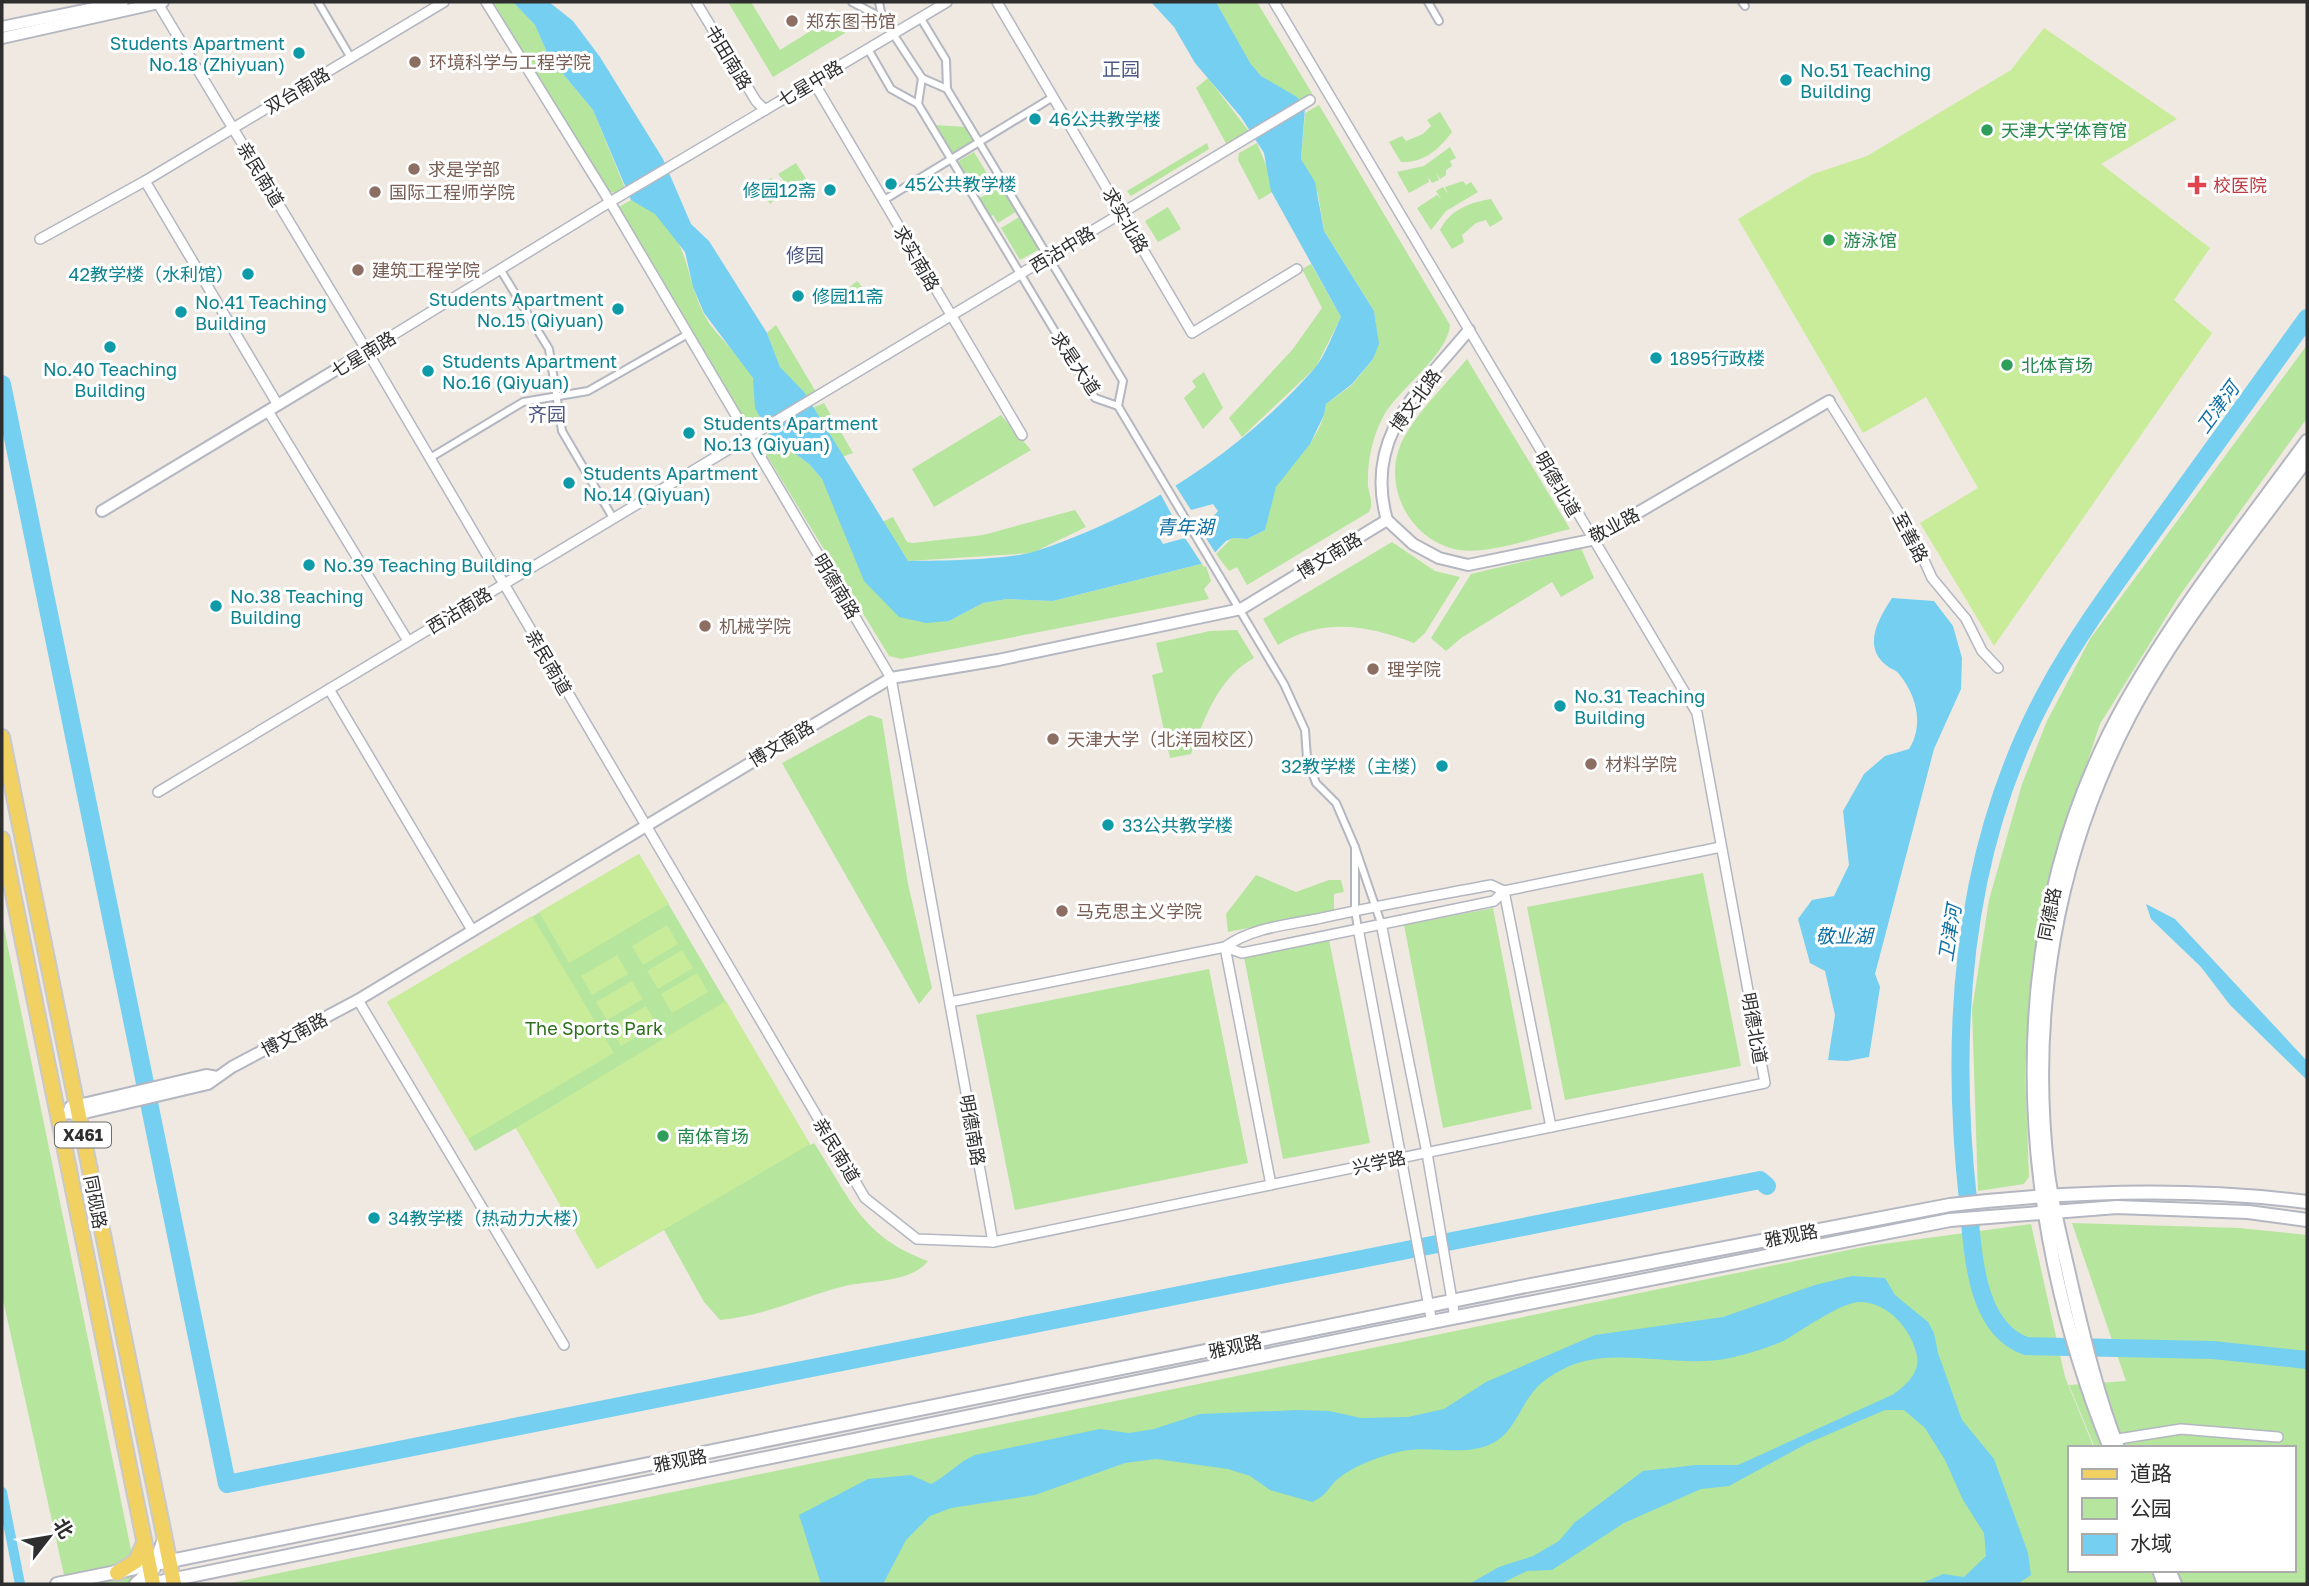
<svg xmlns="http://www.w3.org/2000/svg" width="2309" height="1586" font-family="'Golos Text','Noto Sans SC',sans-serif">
<rect width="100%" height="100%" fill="#efe9e1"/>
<!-- green -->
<g fill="#b6e59e">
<polygon points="493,2 513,2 535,25 549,57 593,110 625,188 614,193 608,191"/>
<polygon points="728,2 751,2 780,50 843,11 845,33 773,77"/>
<polygon points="1216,2 1257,2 1313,95 1301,102 1261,76 1249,63"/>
<polygon points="1208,78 1251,134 1228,147 1196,88"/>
<path d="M1319,105L1450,325C1448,355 1397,390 1383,417C1372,438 1367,462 1368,486C1369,495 1374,503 1369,512L1247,585L1237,567L1229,571L1216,554L1232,538L1247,539L1265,530C1268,516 1270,499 1276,487C1292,456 1321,444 1326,404L1352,385L1373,359L1378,341L1374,311L1324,231L1318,194L1301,159L1305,113Z"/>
<path d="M1440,112L1452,132C1438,150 1424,163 1401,162L1389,142L1402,136L1406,141L1423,134L1431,126L1427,120Z"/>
<polygon points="934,125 967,127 975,141 951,154"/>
<polygon points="1207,143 1209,149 1131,196 1127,191"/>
<polygon points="1257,143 1271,177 1272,192 1259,200 1238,160 1239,153"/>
<polygon points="1450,147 1456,158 1450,161 1452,166 1446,170 1446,175 1440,179 1436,172 1439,180 1432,183 1428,177 1429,182 1409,193 1397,172 1424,166"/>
<polygon points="974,152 992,182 975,193 957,162"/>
<polygon points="796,163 808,182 801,186 797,180 789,187 778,174"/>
<polygon points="771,178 785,191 770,204 759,185"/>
<polygon points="1463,181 1466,185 1471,182 1478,192 1446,211 1431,230 1417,208 1437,195 1441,199 1436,191 1443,187 1448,194 1445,187"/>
<polygon points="996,189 1000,195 1006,191 1017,211 998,223 993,215 989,217 978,199"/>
<path d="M1491,199L1503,219L1490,227L1486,220L1476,223L1462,235L1464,242L1452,249L1440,230C1451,209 1469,203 1491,199Z"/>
<path d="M631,200C695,226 680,277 709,323C719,338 748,364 753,378C758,393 754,405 763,425L751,433L617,208Z"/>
<polygon points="1168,207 1181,229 1158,242 1145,221"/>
<polygon points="1021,216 1040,249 1020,260 1001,228"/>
<polygon points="1311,264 1341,317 1316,367 1242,437 1229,418 1293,349 1322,308 1302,269"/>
<polygon points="857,281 872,298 857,304 845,291"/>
<polygon points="776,325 816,392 806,397 780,367 767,333"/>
<polygon points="2307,345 2307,418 2178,598 2100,724 2062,838 2032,966 2025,1071 2029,1177 2024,1184 1978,1191 1972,1010 1989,900 2022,784 2047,721 2090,639"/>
<path d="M1467,359L1570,529C1540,536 1489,555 1459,550C1407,541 1378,479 1406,434C1422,407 1447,383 1467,359Z"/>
<polygon points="1204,372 1223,408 1203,429 1184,398 1196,387 1192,381"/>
<polygon points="824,403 853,453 842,457 812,408"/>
<polygon points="1001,415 1031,450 934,507 912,469"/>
<polygon points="769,434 809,464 822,479 835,505 949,621 983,603 1007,599 1053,601 1205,563 1211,581 1204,589 1209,599 901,659 889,656 758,441"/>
<polygon points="1075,510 1086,527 1032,553 908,561 882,522 893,517 907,542 913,543 983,535"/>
<path d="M1392,542L1435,571L1460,577L1425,633L1414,643C1368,625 1322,617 1278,645L1263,619Z"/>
<polygon points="1581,548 1594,578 1561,597 1552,582 1461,638 1446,651 1431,638 1471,574"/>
<path d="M1237,630L1254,658C1218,678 1205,717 1191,754L1170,758L1152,675L1163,672L1156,643L1210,631Z"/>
<polygon points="870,715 882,719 908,884 932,988 919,1004 782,763"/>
<path d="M639,854L810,1145L814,1143C850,1198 862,1237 928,1261C910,1284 866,1280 841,1287C797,1299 767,1315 720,1320L704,1302L664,1230L597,1269L516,1128L475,1151L387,1002Z"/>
<polygon points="1703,873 1741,1066 1565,1100 1527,907"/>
<polygon points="1256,875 1296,892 1329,880 1341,880 1344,892 1334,894 1334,911 1228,932 1226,914"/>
<polygon points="1493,908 1532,1109 1443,1128 1404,925"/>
<polygon points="2,918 138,1584 66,1584 2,1295"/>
<polygon points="1329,940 1370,1143 1283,1159 1244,957"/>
<polygon points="1209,969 1248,1163 1015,1210 976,1015"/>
<polygon points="2072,1223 2239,1228 2307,1235 2307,1584 226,1584 1868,1246 2031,1224 2065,1377 2094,1448 2069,1448 2069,1570 2293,1570 2293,1448 2095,1448 2069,1385 2126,1381"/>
</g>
<!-- pitch -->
<g fill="#c9ec9a">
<polygon points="2044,28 2177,119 2101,164 2210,248 2174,300 2212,333 1994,646 1920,523 1978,488 1926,397 1863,433 1738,219 1813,174 1867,156 2011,70"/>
<polygon points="639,854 669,904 569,963 539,912"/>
<polygon points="532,916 614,1053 468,1139 387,1002"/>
<polygon points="667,925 678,944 643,965 632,946"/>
<polygon points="682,950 693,968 658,989 647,971"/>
<polygon points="617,955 628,974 592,995 581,976"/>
<polygon points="697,973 708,992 672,1013 661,994"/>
<polygon points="632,981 643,999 607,1020 596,1002"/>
<polygon points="726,1001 810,1144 597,1269 516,1128"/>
<polygon points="646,1006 657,1025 621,1046 610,1027"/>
</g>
<!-- water -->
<g fill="#75cff0">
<path d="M513,2H549L573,21L600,57L663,159L691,224L709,241L767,333L780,367L804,392L908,561C938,561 1010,560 1036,551C1141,517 1241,452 1314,369C1326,355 1333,333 1341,317L1271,191L1264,153L1241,117L1195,63L1174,27L1151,2H1216L1250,63L1261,76L1297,97L1305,108L1301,159L1315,182L1324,231L1374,311L1379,344L1373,359L1352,384L1326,404L1324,415L1310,444L1276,487L1265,530L1247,539L1233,538L1226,541L1205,563L1053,601L1007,599L983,603L949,621L926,623L899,617L864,581L822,479L809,464L769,434L755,408L753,378L704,313L693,287L685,252L655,214L631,200L593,110L549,57L535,25Z"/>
<path d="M1892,598L1934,601L1953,626L1962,658L1961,689L1934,749L1875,974L1880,987L1869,1057L1847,1061L1828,1060L1835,1015L1825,971L1810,963L1798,919L1812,900L1834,896L1849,865L1843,811L1864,774L1885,756L1909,749C1924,725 1917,696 1899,674C1895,669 1890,669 1886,665C1862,646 1879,618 1892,598Z"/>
<polygon points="2146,904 2175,919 2307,1061 2307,1080 2230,1005 2201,967 2151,919"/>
<path d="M1852,1276L1885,1278L1895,1295L1928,1322L1934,1333L1938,1353L1962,1420L1994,1459L2028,1553L2031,1575L2019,1583L1920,1584L1943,1574L1964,1577L1986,1556L1984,1533L1963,1500L1945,1460L1925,1428L1904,1410H1885L1806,1444L1729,1486L1701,1489L1624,1523L1552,1570L1527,1571L1500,1584H1469L1499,1567L1533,1556L1559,1541L1574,1523L1643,1471L1696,1465H1738L1894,1394C1906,1385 1920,1373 1917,1356C1912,1330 1888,1302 1860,1302C1841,1302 1803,1330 1785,1340C1769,1348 1747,1354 1730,1358C1679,1369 1621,1347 1572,1365C1557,1371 1539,1382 1530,1396C1517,1414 1512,1434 1491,1444C1463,1457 1431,1445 1402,1451C1381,1456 1355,1465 1339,1478C1327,1488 1328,1495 1312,1502L1270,1490L1250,1476L1228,1469L1156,1459L1125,1463L1035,1495L951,1508L930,1516L906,1540L883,1584H821L799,1515L868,1479L911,1475L931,1484C947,1476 958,1462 975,1455L1100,1429L1129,1433L1154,1429L1200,1414L1298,1410L1329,1411L1361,1418L1408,1417L1444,1409L1486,1382L1595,1335L1723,1317L1815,1285Z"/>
</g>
<!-- pier -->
<polygon fill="#efe9e1" points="1185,475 1186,478 1175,485 1191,510 1213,504 1218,511 1201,530 1218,557 1204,567 1185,538 1163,544 1159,537 1174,519 1160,493 1148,496"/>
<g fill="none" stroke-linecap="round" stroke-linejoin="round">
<!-- canal -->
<polyline stroke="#75cff0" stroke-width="10" points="2,1492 20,1584"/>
<!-- river -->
<g stroke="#75cff0" stroke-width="18">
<path d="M2307,318C2259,385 2210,452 2162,519C2122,575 2080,630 2047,691C1962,847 1949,1026 1968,1200C1973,1247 1973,1327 2026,1346L2213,1350L2307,1360"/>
<polyline points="2,384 227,1484 1760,1180 1767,1186"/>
</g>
<!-- pedestrian casing -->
<g stroke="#b4b7c1" stroke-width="10">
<g id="pedestrian">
<polyline points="318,2 351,58"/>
<polyline points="852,2 884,19"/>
<polyline points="879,2 882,17 922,78"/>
<polyline points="1428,2 1439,21"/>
<polyline points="1742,2 1745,6"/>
<polyline points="920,17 946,60 947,89"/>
<polyline points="868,49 891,89 918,104"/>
<polyline points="922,78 918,104 1095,398 1118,406"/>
<polyline points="922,78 947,89 1123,381 1118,406"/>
<polyline points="884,200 1053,97"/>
<polyline points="500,269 549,349 562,431 613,518"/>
<polyline points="1118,406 1284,684 1305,730 1307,758 1316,783 1336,803 1355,847"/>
<polyline points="430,458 523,402 588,391 688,334"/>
<polyline points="1358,928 1355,911 1355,847 1381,923"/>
</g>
</g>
<!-- minor casing -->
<g stroke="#b4b7c1" stroke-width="12">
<g id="minor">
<polyline points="157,2 367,351 865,1198 917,1239 993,1242 1765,1083 1697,713 1274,2"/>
<polyline points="486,2 610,202 891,678 993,1242"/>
<polyline points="696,2 756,101 765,110"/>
<polyline points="997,2 1192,333 1297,269"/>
<polyline points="813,81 1022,435"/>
<polyline points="145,181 278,405"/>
<polyline points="40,239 145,181 444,2"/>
<polyline points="367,351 610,202 947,2"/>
<polyline points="1829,401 1911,532 1932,578 1966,619 1982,651 1998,668"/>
<polyline points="268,411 408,641"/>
<polyline points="329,689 472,930"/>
<polyline points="158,792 1310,100"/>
<polyline points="1504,891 1551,1127"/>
<polyline points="1381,923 1427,1153 1455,1318"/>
<polyline points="1358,928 1432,1323"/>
<polyline points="1225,947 1242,953 1494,901 1504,891 1721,847"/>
<polyline points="1225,947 1271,1185"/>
<polyline points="358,1000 564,1345"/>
<path d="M950,1002L1225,947C1251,928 1286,925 1317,919C1375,906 1433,896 1491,885L1504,891"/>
<polyline points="2112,1440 2181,1429 2278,1437"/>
</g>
</g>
<!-- tertiary casing -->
<g stroke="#b4b7c1" stroke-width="14">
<g id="tertiary">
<polyline points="2,27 123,2"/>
<polyline points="2,38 163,2"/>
<polyline points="102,511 367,351"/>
<polyline points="1387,520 1413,544 1439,558 1468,565 1591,540 1829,401"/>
<path d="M1387,520C1363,437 1420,389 1469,330"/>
<polyline points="70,1107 206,1075 217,1077"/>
<polyline points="58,1113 80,1114 208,1084 232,1067 358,1000 891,678 998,660 1241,609 1387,520"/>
</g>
</g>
<!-- secondary casing -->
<g stroke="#b4b7c1" stroke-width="16">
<g id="secondary">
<path d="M2110,1448C2014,1210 1997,931 2126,702C2178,610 2245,526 2307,441"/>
<path d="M2118,1448C2097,1395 2084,1338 2071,1283C2063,1246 2053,1210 2048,1173C2029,1014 2056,856 2130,715C2178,624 2246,542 2307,459"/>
<polyline points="2159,1570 2164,1584"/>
<polyline points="2169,1570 2175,1584"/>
<path d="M57,1584L1526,1286L1950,1205C2068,1191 2189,1187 2307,1202"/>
<polyline points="136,1584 154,1568 164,1539"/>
<polyline points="151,1584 1371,1334 1950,1220 2117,1207 2248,1212 2307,1220"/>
</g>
</g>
<!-- primary casing -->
<g stroke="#c9c9c9" stroke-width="18">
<g id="primary">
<polyline points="2,737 174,1584"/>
<polyline points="2,839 153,1584"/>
<polyline points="117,1573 136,1561 144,1543"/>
</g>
</g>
<!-- pedestrian -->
<use href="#pedestrian" stroke="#fff" stroke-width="6"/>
<!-- minor -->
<use href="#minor" stroke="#fff" stroke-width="9"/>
<!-- tertiary -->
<use href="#tertiary" stroke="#fff" stroke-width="10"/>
<!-- secondary -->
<use href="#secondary" stroke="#fff" stroke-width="12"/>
<!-- primary -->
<use href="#primary" stroke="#f2d163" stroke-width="14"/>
</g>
<!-- markers -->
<g fill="#8d6e63" stroke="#fff" stroke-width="2.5">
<circle cx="792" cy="21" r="7"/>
<circle cx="415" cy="62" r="7"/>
<circle cx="414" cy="169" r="7"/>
<circle cx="375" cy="192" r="7"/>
<circle cx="358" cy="270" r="7"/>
<circle cx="705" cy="626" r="7"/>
<circle cx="1373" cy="669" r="7"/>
<circle cx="1053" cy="739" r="7"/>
<circle cx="1591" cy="764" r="7"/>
<circle cx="1062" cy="911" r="7"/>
</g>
<g fill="#0f9aa8" stroke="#fff" stroke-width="2.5">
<circle cx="299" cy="53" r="7"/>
<circle cx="1786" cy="80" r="7"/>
<circle cx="1035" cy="119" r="7"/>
<circle cx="891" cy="184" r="7"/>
<circle cx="830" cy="190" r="7"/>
<circle cx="248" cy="274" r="7"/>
<circle cx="798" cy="296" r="7"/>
<circle cx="618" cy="309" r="7"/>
<circle cx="181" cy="312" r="7"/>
<circle cx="110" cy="347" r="7"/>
<circle cx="1656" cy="358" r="7"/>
<circle cx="428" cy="371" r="7"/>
<circle cx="689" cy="433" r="7"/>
<circle cx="569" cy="483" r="7"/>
<circle cx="309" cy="565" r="7"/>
<circle cx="216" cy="606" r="7"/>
<circle cx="1560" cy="706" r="7"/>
<circle cx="1442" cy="766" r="7"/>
<circle cx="1108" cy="825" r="7"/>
<circle cx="374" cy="1218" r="7"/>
</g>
<g fill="#2e9e5b" stroke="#fff" stroke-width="2.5">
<circle cx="1987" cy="130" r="7"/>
<circle cx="1829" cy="240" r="7"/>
<circle cx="2007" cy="365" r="7"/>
<circle cx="663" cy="1136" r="7"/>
</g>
<path fill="#e0444e" stroke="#fff" stroke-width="2.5" d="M2193.5 174.5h7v7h7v7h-7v7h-7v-7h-7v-7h7z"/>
<g text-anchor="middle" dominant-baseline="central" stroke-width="6" stroke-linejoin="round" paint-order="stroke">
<!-- shield labels -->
<rect fill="#fff" stroke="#6d6d6d" stroke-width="2" x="55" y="1122.5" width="56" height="25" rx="5"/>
<g font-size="16" font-weight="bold" fill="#2e2e2e">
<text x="83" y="1135">X461</text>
</g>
<!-- education labels -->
<g font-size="18" fill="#785e54" stroke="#fff" text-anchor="start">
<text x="806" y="21">郑东图书馆</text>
<text x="429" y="62">环境科学与工程学院</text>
<text x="428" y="169">求是学部</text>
<text x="389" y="192">国际工程师学院</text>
<text x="372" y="270">建筑工程学院</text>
<text x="719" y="626">机械学院</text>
<text x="1387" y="669">理学院</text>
<text x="1067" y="739">天津大学（北洋园校区）</text>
<text x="1605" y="764">材料学院</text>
<text x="1076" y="911">马克思主义学院</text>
</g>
<!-- culture labels -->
<g font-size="18" fill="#0d838f" stroke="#fff" text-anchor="start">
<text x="285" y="43" text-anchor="end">Students Apartment<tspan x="285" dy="21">No.18 (Zhiyuan)</tspan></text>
<text x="1800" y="70">No.51 Teaching<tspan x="1800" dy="21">Building</tspan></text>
<text x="1049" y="119">46公共教学楼</text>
<text x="905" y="184">45公共教学楼</text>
<text x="816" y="190" text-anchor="end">修园12斋</text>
<text x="234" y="274" text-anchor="end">42教学楼（水利馆）</text>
<text x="812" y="296">修园11斋</text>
<text x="604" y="299" text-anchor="end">Students Apartment<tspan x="604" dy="21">No.15 (Qiyuan)</tspan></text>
<text x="195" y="302">No.41 Teaching<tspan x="195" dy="21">Building</tspan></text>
<text x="1670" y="358">1895行政楼</text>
<text x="442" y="361">Students Apartment<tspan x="442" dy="21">No.16 (Qiyuan)</tspan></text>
<text x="110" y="369" text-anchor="middle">No.40 Teaching<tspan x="110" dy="21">Building</tspan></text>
<text x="703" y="423">Students Apartment<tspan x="703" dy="21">No.13 (Qiyuan)</tspan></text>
<text x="583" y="473">Students Apartment<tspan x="583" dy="21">No.14 (Qiyuan)</tspan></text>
<text x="323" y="565">No.39 Teaching Building</text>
<text x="230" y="596">No.38 Teaching<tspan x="230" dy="21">Building</tspan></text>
<text x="1574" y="696">No.31 Teaching<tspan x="1574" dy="21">Building</tspan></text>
<text x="1428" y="766" text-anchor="end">32教学楼（主楼）</text>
<text x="1122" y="825">33公共教学楼</text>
<text x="388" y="1218">34教学楼（热动力大楼）</text>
</g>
<!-- street labels -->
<g font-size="18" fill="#2e2e2e" stroke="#fff">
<text transform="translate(729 57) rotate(59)">书田南路</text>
<text transform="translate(810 83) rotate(-31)">七星中路</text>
<text transform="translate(297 90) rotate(-31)">双台南路</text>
<text transform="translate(261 174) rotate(59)">亲民南道</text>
<text transform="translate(1126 220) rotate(60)">求实北路</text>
<text transform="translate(1062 249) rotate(-31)">西沽中路</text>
<text transform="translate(917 258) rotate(60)">求实南路</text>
<text transform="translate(363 354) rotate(-31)">七星南路</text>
<text transform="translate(1076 363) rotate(56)">求是大道</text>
<text transform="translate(1415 400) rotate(-54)">博文北路</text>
<text transform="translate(1558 484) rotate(60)">明德北道</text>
<text transform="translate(1614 525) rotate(-28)">敬业路</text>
<text transform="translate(1911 537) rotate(62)">至善路</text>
<text transform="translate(1329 555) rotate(-31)">博文南路</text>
<text transform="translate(837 586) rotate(59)">明德南路</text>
<text transform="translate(459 610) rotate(-31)">西沽南路</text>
<text transform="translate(549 662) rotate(60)">亲民南道</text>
<text transform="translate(781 743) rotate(-31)">博文南路</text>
<text transform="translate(2049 914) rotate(-79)">同德路</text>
<text transform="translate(1755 1028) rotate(80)">明德北道</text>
<text transform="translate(294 1034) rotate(-28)">博文南路</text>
<text transform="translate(973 1130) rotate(80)">明德南路</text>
<text transform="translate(837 1150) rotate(59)">亲民南道</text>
<text transform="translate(1379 1162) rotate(-12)">兴学路</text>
<text transform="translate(96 1202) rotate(79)">同砚路</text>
<text transform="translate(1791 1235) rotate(-11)">雅观路</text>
<text transform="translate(1235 1346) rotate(-12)">雅观路</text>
<text transform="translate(680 1460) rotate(-11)">雅观路</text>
</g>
<!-- leisure labels -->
<g font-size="18" fill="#27864d" stroke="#fff" text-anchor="start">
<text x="2001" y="130">天津大学体育馆</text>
<text x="1843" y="240">游泳馆</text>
<text x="2021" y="365">北体育场</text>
<text x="677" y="1136">南体育场</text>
</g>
<!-- health labels -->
<g font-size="18" fill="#be3a42" stroke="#fff" text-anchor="start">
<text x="2213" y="185">校医院</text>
</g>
<!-- park labels -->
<g font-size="18" fill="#2c6e1b" stroke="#fff">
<text x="594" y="1028">The Sports Park</text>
</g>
<!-- neighbourhood labels -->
<g font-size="19" fill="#4d5680" stroke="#fff">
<text x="1121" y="68">正园</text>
<text x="805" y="254">修园</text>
<text x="547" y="413">齐园</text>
</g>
<!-- water labels -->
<g font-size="19" font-style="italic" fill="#0d6fa3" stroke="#fff">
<text transform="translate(2217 407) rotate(-54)">卫津河</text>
<text x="1185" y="526">青年湖</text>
<text transform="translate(1949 933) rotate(-81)">卫津河</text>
<text x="1844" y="935">敬业湖</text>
</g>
</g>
<!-- border -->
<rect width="2309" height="1586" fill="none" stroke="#2e2e2e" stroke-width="7"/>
<!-- legend -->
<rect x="2068" y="1446" width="228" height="126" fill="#ffffff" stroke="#ababab" stroke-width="2"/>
<rect x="2082" y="1469" width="35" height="10" fill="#f2d163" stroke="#ababab" stroke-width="2"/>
<text x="2130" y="1481" font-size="21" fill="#2e2e2e">道路</text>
<rect x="2082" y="1498" width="35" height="21" fill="#b6e59e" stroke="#ababab" stroke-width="2"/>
<text x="2130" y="1516" font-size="21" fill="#2e2e2e">公园</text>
<rect x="2082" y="1534" width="35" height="21" fill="#75cff0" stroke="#ababab" stroke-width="2"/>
<text x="2130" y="1551" font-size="21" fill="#2e2e2e">水域</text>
<!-- north arrow -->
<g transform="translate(49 1537) rotate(59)" stroke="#ffffff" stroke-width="5" paint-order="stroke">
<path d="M0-5L12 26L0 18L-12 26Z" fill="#2e2e2e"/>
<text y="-10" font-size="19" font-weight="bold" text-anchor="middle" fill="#2e2e2e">北</text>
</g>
</svg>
